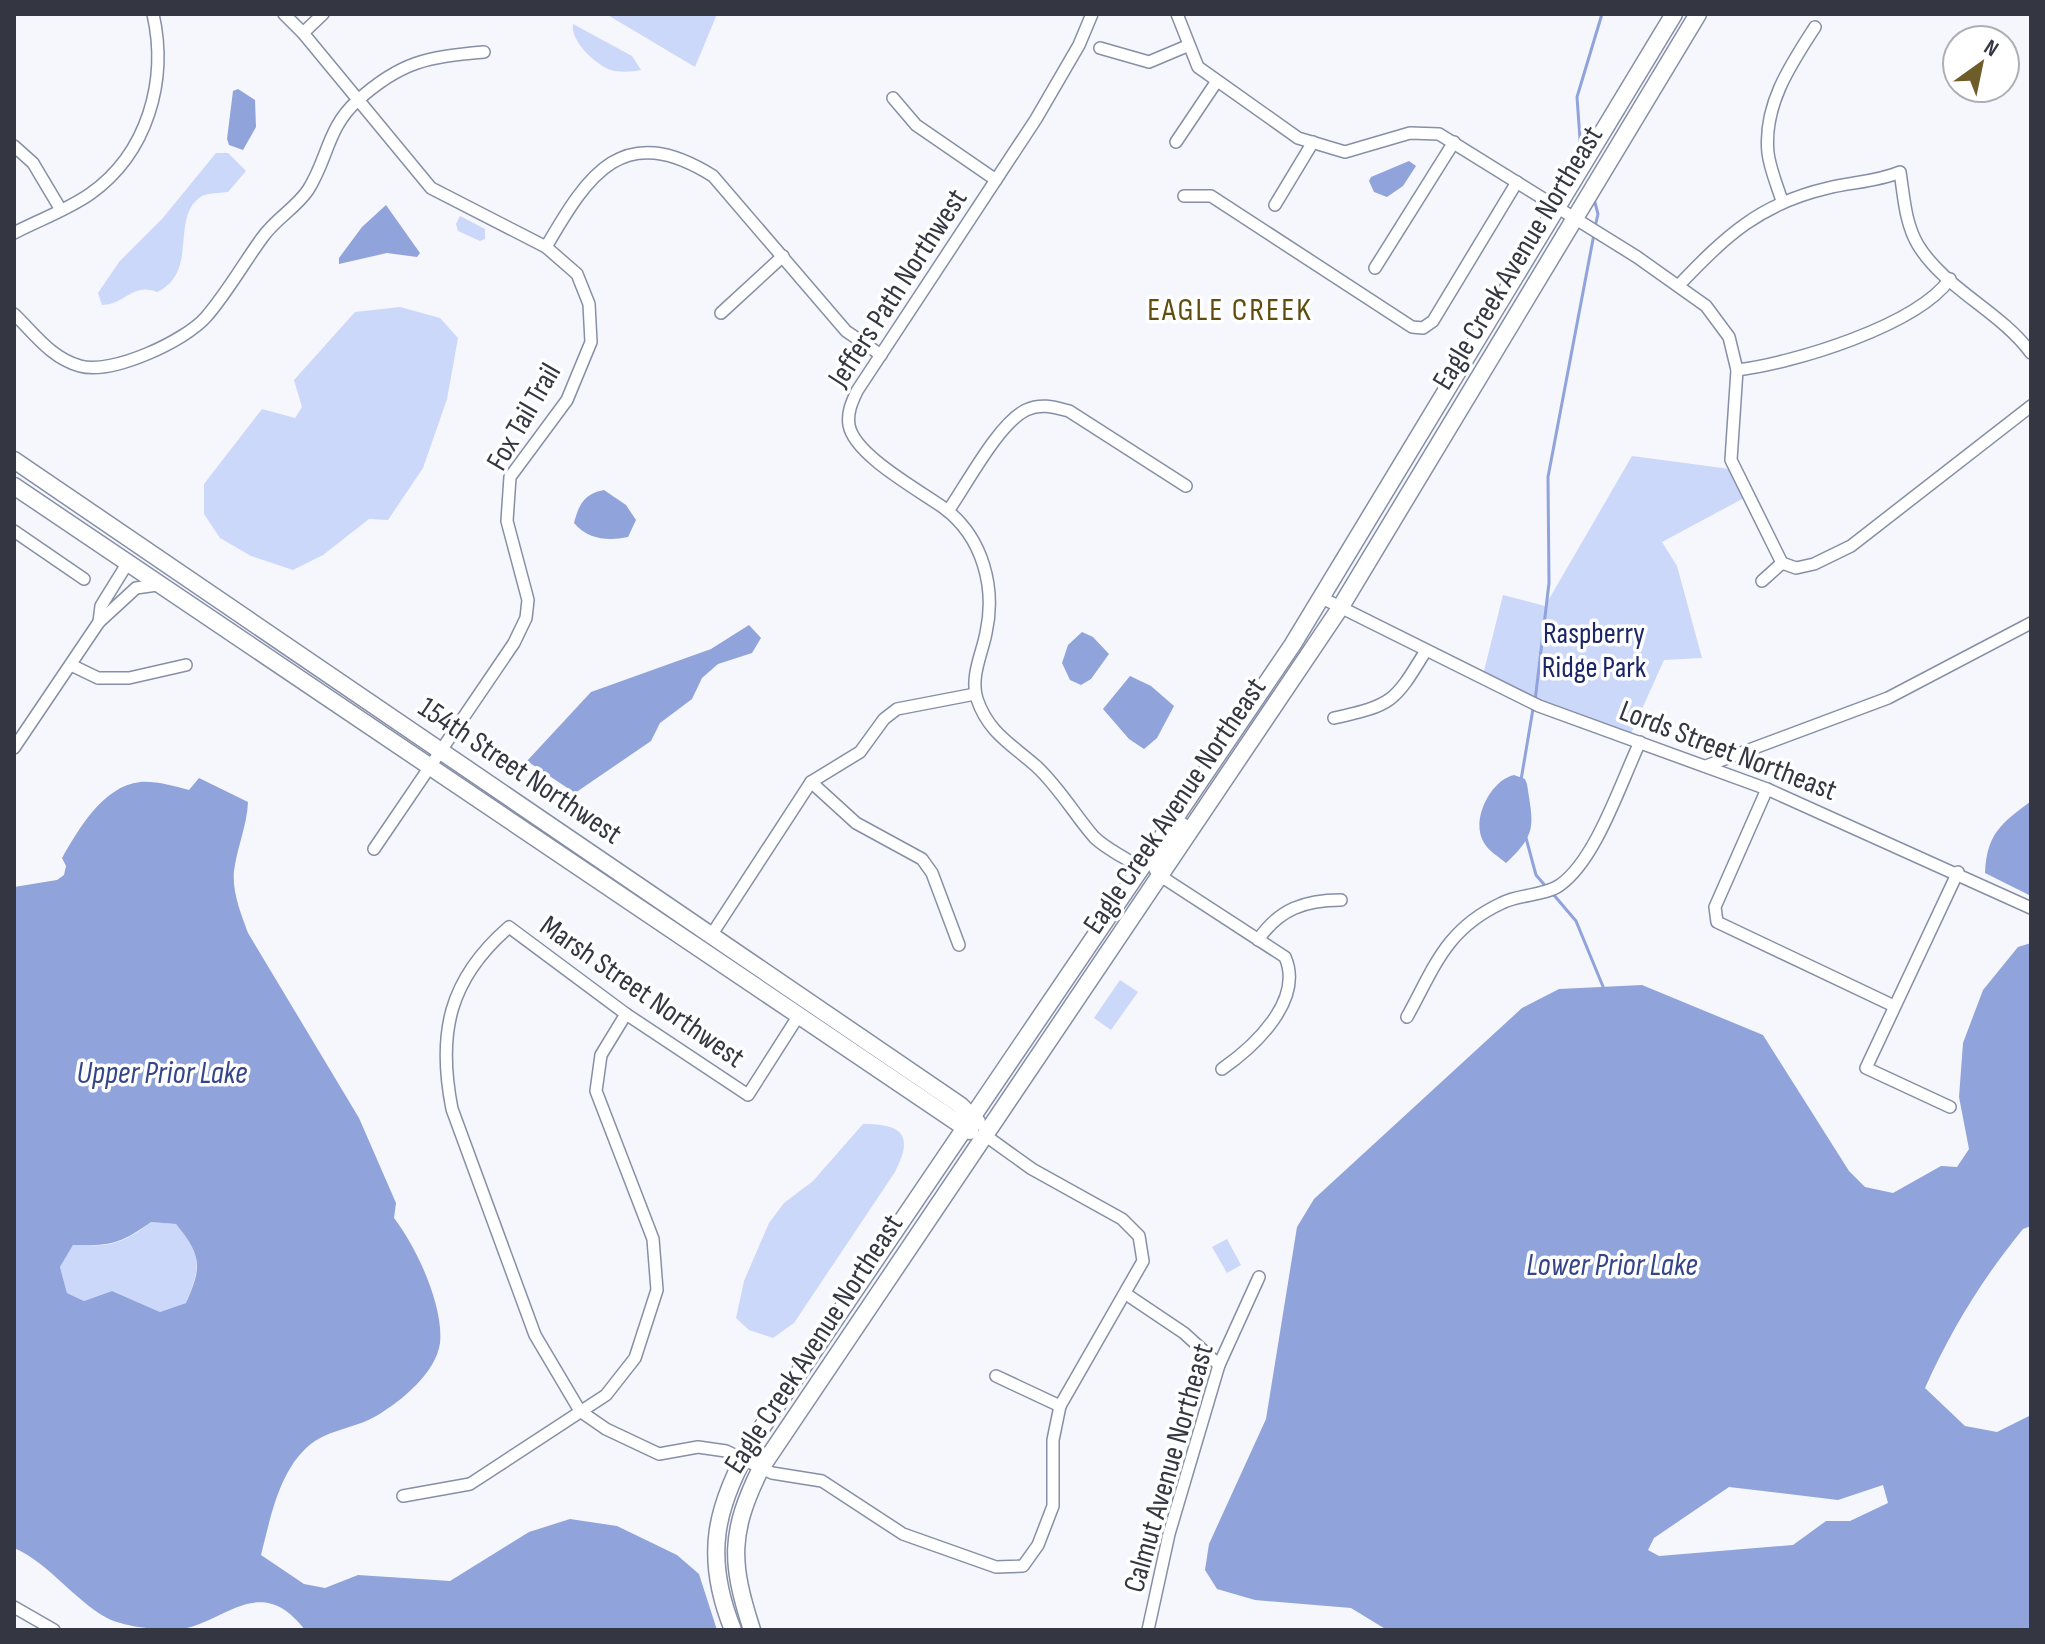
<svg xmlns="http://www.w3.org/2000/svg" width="2045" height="1644" font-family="'Sofia Sans Condensed',sans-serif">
<rect width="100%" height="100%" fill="#f5f7fd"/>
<!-- green -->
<g fill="#ccd8f9">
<polygon points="606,14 717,14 695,67"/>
<path d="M573,24L632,56L641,70C631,72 618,73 608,69C593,62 570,40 573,24Z"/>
<path d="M216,153H228L246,171L228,192C220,193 208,193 202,196C169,216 200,272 157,292C132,282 125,305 102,305L98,293L119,262L162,219Z"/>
<polygon points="460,216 485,229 485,239 480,241 458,231 456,224"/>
<polygon points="400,307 440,318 458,338 447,399 423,468 388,520 369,519 323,555 293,570 251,556 220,538 204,514 204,484 262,409 295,418 302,407 294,380 355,312"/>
<polygon points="1632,456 1730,469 1744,498 1662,542 1677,566 1702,658 1664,660 1629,738 1482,679 1503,595 1545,606"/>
<polygon points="1120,980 1138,992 1111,1030 1094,1018"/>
<path d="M863,1124C903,1124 914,1135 895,1172L794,1323L773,1338L749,1330L736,1318L744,1281L769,1223L784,1203L813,1181Z"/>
<path d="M151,1222L176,1224C202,1256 201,1266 186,1303L160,1312L112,1291L84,1301L67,1293L60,1267L73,1245C110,1247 121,1245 151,1222Z"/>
<polygon points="1227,1239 1241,1265 1227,1273 1212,1247"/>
</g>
<!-- water -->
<g fill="#90a3db" fill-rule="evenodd">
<polygon points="238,89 255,100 256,127 243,150 229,145 227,139 233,91"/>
<polygon points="1409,161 1416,166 1403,186 1387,197 1374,192 1369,181 1371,177"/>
<polygon points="386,205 420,253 417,257 387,253 339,264 339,258 362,227"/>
<path d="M604,490L626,505L636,520L628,537C609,541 588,540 574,523C579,504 584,494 604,490Z"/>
<polygon points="749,625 761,638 752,653 718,664 702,678 692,699 660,723 651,741 575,793 527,761 591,692 711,649"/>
<polygon points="1082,632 1093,637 1109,654 1091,679 1081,685 1070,680 1062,663 1068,645"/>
<polygon points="1130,676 1151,686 1174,706 1157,738 1144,749 1129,739 1103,709"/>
<path d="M1514,775L1525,779L1527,784C1533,824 1538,833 1506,863C1498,856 1488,851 1483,841C1471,819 1491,780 1514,775Z"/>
<path d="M199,778L248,802C247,826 237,847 234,871C232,892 241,914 248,933L359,1118L396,1203L394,1218C416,1246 444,1306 440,1343C436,1373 401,1401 378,1415C359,1427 333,1429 315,1441C280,1465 271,1516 261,1555L304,1584L325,1588L358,1575L450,1581L529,1532L570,1519L617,1526L677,1555L699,1574L717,1630H305C256,1566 219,1633 167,1630C151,1629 122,1626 107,1618C74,1600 49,1563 14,1548V887L57,880L64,875L66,866L62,858C78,830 103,786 140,782C157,781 173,786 189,790ZM151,1222L176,1224C202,1256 202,1267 186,1303L160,1312L112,1291L84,1301L67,1293L60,1267L73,1245C111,1246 120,1244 151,1222Z"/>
<path d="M2031,801V896L1985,873C1987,833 2001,824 2031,801Z"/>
<path d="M2031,943V1226L2023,1229C1982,1279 1951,1330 1925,1388L1965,1426L1997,1432L2031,1415V1630H1387L1351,1608L1255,1600L1217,1589L1205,1570L1209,1544L1266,1419L1297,1227L1314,1199L1522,1008L1559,989L1642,985L1763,1035L1849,1171L1865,1187L1893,1193L1941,1166L1957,1167L1969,1149L1959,1097L1963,1043L1983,990L2018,947ZM1883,1485L1888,1503L1850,1521H1826L1793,1545L1659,1556L1648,1550L1654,1538L1729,1487L1838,1500Z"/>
</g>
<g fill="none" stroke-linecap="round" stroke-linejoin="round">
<!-- stream -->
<g stroke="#90a3db" stroke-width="3">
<polyline points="1581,153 1577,97 1602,14"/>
<polyline points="1594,199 1598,214 1595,227"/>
<polyline points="1535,701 1549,583 1548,477 1594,234"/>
<polyline points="1521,780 1533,709"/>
<polyline points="1526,838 1536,875 1548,889"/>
<polyline points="1553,894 1576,921 1604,989"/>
</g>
<!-- street casing -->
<g stroke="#868fa6" stroke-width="14">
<g id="street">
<polyline points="284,14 303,33 431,188 546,247 577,274 589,304 591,342 567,400 510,477 507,521 528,600 526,618 514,643 374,849"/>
<path d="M1092,14L1079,45L1036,119L857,391C852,402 847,412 849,425C854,455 919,490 944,508C983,537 996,588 986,633C982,654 970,677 977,699C988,732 1011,744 1036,766C1059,787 1074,814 1094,837C1106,849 1126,858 1140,868"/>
<polyline points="1177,14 1198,67 1298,138 1345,152 1410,133 1439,134 1637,257 1706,306 1729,337 1737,370 1731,460 1782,563"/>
<polyline points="303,33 323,14"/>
<polyline points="1100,48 1149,62 1187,46"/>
<polyline points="893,98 916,125 996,180"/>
<polyline points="1176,142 1217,81"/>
<polyline points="14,146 33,163 61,210"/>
<polyline points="1184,196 1211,196 1412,327 1423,328 1433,321 1517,182"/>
<path d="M1782,201C1777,185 1770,169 1768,153C1763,105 1791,64 1815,27"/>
<polyline points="1275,205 1313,142"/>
<path d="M14,233C39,220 67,210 90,194C148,153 168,80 153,14"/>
<path d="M546,247C589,173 623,120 713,176L846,331L881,355"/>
<polyline points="1375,268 1454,142"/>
<path d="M1679,285C1726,236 1759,204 1828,188C1852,182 1876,182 1900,172C1904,197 1905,223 1918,245C1945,289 2000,311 2031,353"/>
<polyline points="721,313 783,256"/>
<path d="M14,314C35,334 51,358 80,366C112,375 185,341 206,317C227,293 243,264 262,238C275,219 296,208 308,190C328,159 327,128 357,101C401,61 428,57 484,52"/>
<path d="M1737,370C1794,363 1916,326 1950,279"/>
<path d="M948,511C967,484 998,424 1026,410C1041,403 1054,407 1069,411L1186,486"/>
<polyline points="14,531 84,579"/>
<polyline points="1762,581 1782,563 1796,568 1814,564 1851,546 2031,406"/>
<polyline points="1322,598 1539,706 1767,789 2031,908"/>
<polyline points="99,622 101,606 127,564"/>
<polyline points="71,665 98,678 129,678 186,665"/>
<path d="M1334,718C1392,705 1394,703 1425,652"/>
<polyline points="14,748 99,622 136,588 157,585"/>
<polyline points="1706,766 1888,698 2031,623"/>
<polyline points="811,782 856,823 922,859 932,873 959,945"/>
<polyline points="1767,789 1715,907 1717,922 1894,1006"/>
<path d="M1162,877L1285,957C1304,1000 1255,1046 1222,1069"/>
<polyline points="712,934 811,782 860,752 884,719 897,709 975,694"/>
<path d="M1258,940C1279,909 1305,900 1341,900"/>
<path d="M799,1015L748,1095L626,1014L509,927C449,979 437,1033 452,1109L535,1335L580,1411L606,1429L659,1454L698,1447L726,1451L772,1473L822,1481L903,1534L996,1567L1023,1566L1038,1545L1053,1506V1440L1060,1406L1143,1261L1139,1236L1122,1219L1032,1169L986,1136"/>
<path d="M1407,1017C1435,966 1446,929 1502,903C1519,894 1545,896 1560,885C1596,860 1621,782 1640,742"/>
<polyline points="1950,1107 1866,1068 1958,872"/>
<polyline points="1126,1294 1184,1333 1219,1365"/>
<polyline points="996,1376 1060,1406"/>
<polyline points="403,1496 470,1484 606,1395 635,1358 657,1290 653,1239 596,1091 601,1055 626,1014"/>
<polyline points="14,1607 54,1630"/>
<polyline points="1148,1630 1169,1534 1219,1365 1259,1277"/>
</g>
</g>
<!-- secondary casing -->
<g stroke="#868fa6" stroke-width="19">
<g id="secondary">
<polyline points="14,460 960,1105 977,1122"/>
<polyline points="14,486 970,1131"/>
<polyline points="1162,877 1156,866 1182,826"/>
<path d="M733,1630C703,1556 715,1506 754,1439L1293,644L1674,14"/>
<path d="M752,1630C730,1562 729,1533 761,1468L1340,608L1698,14"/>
</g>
</g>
<!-- street -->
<use href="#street" stroke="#fff" stroke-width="11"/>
<!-- secondary -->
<use href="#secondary" stroke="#fff" stroke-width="16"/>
</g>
<g text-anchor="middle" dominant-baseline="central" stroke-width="7" stroke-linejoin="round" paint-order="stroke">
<!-- street labels -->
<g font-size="30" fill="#343741" stroke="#fff">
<text transform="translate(1518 258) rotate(-59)">Eagle Creek Avenue Northeast</text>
<text transform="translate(898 288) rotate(-57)">Jeffers Path Northwest</text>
<text transform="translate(524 417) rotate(-60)">Fox Tail Trail</text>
<text transform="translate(1728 751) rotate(21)">Lords Street Northeast</text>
<text transform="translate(520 771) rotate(34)">154th Street Northwest</text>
<text transform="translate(1175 806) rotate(-56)">Eagle Creek Avenue Northeast</text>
<text transform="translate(642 992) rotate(35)">Marsh Street Northwest</text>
<text transform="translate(814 1344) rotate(-57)">Eagle Creek Avenue Northeast</text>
<text transform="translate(1169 1468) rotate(-74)">Calmut Avenue Northeast</text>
</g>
<!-- park labels -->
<g font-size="30" fill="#1a2667" stroke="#fff">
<text x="1594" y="634">Raspberry<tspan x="1594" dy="34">Ridge Park</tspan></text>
</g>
<!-- neighbourhood labels -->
<g font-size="32" letter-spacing="2" fill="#5f4c0e" stroke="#fff">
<text x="1230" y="310">EAGLE CREEK</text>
</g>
<!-- water labels -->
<g font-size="32" font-style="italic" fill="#344589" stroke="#fff">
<text x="162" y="1073">Upper Prior Lake</text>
<text x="1612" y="1265">Lower Prior Lake</text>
</g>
</g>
<!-- border -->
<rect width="2045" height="1644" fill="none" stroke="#343741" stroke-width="32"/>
<!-- north arrow -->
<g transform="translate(1981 64) rotate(33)"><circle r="38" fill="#ffffff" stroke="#aeafb3" stroke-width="2"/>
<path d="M0-6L14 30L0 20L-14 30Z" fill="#6e5d2b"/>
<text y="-12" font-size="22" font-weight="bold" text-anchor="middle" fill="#343741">N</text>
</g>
</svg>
